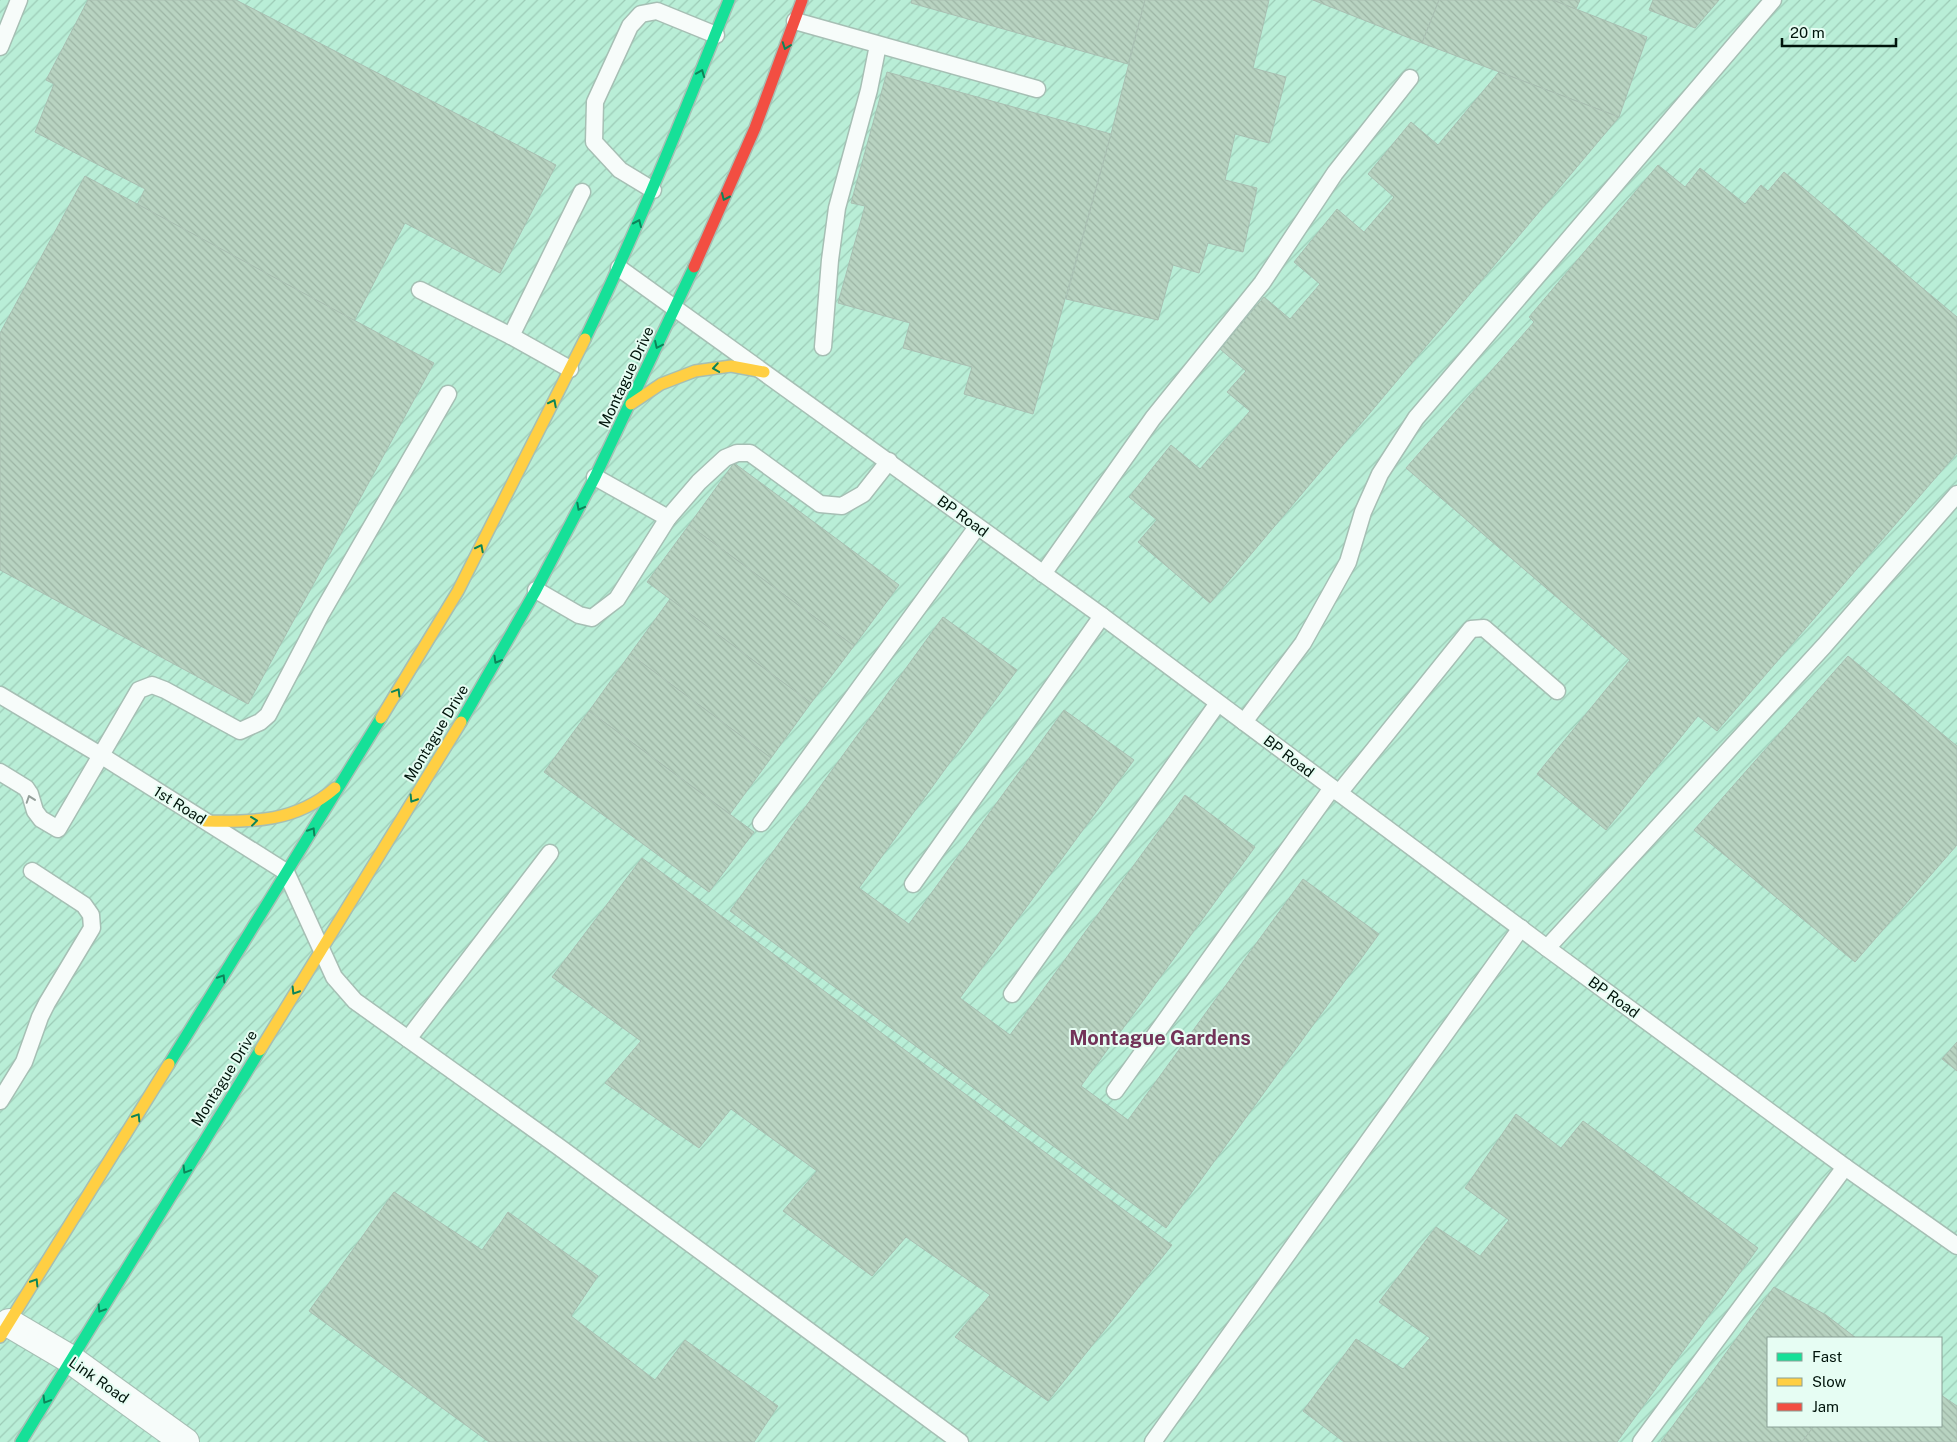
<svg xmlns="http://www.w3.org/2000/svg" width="1957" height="1442" font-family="'Public Sans',sans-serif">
<defs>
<pattern id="industrial-furrows" width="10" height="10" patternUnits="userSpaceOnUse" patternTransform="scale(1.25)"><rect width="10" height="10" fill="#b9eed7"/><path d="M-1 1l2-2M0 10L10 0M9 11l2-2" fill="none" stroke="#9dcbb7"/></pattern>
<pattern id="building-back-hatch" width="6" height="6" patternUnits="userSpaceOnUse" patternTransform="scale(1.25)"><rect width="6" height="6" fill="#b8d3c1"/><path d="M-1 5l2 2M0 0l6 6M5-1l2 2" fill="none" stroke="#9cb4a4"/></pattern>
</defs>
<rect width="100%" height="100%" fill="#cbecde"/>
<!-- industrial -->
<path fill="url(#industrial-furrows)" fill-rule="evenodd" d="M0,0H1957V1442H0ZM1768,1338H1941V1426H1768Z"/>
<!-- building -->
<g fill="url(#building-back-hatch)" stroke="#a9bfb2">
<polygon points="88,0 236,0 556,165 500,273 405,223 354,321 137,205 145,189 35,132 54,84 46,80"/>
<polygon points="912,0 1145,0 1128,64 911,3"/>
<polygon points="1145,0 1269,0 1253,68 1286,77 1269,143 1235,134 1225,180 1257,188 1243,252 1208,243 1199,273 1173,265 1158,320 1066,299 1111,134"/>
<polygon points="1313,0 1439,0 1422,43"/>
<polygon points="1439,0 1553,0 1647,37 1619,117 1422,43"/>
<polygon points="1553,0 1580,0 1576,9"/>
<polygon points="1653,0 1719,0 1695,28 1649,10"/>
<polygon points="887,72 1111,134 1033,414 964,394 972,367 903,348 910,323 838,303 865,206 851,203"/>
<polygon points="1499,72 1619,117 1210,603 1138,542 1157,520 1129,497 1171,445 1200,469 1250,411 1227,392 1246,371 1220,349 1264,297 1290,319 1320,284 1294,262 1337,209 1364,232 1394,197 1368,174 1411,122 1438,145"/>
<polygon points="1658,165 1685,187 1700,168 1745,204 1761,185 1768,191 1784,172 1957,317 1957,453 1717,731 1698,716 1606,830 1537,774 1630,660 1406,468 1534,322 1529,317"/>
<polygon points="85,176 434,363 248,704 0,570 0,333"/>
<polygon points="734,463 899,585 854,646 689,525"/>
<polygon points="689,525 854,646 811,703 647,582"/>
<polygon points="670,599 811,703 771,758 630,654"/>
<polygon points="943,617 1017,670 859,888 909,924 1064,710 1134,760 960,998 1010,1035 1185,795 1255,847 1081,1086 1128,1120 1303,879 1379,934 1166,1228 730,911"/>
<polygon points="630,654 771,758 730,814 589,711"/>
<polygon points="1848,656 1957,746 1957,845 1855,962 1694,830"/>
<polygon points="589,711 754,832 709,892 544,772"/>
<polygon points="642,858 1172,1245 1048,1401 955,1337 990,1295 906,1237 872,1276 783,1211 817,1171 731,1109 699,1148 605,1083 641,1041 552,977"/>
<polygon points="1957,1042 1957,1071 1942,1059"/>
<polygon points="1516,1114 1561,1148 1583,1121 1758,1248 1617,1442 1344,1442 1303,1411 1356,1339 1403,1369 1430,1338 1379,1302 1436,1227 1480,1256 1509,1220 1465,1188"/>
<polygon points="394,1192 482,1250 508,1212 598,1276 571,1316 655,1380 685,1340 778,1406 754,1442 489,1442 309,1311"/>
<polygon points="1774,1287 1826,1315 1856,1338 1768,1338 1768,1426 1814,1426 1802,1442 1661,1442"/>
<polygon points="1941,1395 1957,1406 1957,1442 1802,1442 1814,1426 1941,1426"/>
</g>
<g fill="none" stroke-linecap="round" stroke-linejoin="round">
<!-- lane casing -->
<g stroke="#a6bfb4" stroke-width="19">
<g id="lane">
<polyline points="795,21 1037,89"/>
<polyline points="0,47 19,0"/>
<polyline points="653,190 620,170 594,142 595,102 630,26 641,14 657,11 716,35"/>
<polyline points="619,268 1102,616 1547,948 1845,1167 1957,1246"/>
<polyline points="420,290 511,336 570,369"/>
<polyline points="511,336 582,192"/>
<polyline points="823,347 830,260 837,208 869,90 878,45"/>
<polyline points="595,477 668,518"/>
<polyline points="1043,574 1153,418 1262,283 1335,173 1410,78"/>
<polyline points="536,590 579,615 592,618 617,599 668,518 699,482 725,458 737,453 750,453 820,504 842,506 863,494 889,461"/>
<polyline points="0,695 102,756 286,872 334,977 355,1001 559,1147 960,1442"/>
<polyline points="1244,722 1303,643 1348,562 1363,512 1380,474 1416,418 1773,0"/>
<polyline points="0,772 26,788 30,794 35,811 41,819 58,829 139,690 152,685 165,690 240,731 260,722 268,715 321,614 448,394"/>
<polyline points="1339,793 1471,629 1484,628 1557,691"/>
<polyline points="761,823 977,527"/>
<polyline points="913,884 1102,616"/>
<polyline points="1547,948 1824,646 1957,494"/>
<polyline points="1012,994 1218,703"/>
<polyline points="408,1039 550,853"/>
<polyline points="1115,1091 1332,788"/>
<polyline points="0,1101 24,1062 40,1017 47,1003 92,928 91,915 84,905 32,871"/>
<polyline points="1153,1442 1521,928"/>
<polyline points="1641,1442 1845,1167"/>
</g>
</g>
<!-- street casing -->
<g stroke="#a6bfb4" stroke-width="30">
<polyline id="street" points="9,1323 70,1359 185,1442"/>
</g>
<!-- fast casing -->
<g stroke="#a6bfb4" stroke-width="14">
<g id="fast">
<path d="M585,339C638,228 684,114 729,0"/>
<polyline points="461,722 536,590 595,477 694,267"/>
<polyline points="169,1064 381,718"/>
<polyline points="21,1442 260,1050"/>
</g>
</g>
<!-- slow casing -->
<g stroke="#a6bfb4" stroke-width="14">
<g id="slow">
<polyline points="631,404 661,384 695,371 731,366 764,372"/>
<polyline points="381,718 458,591 585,339"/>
<path d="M205,821C254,822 296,822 335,788"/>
<polyline points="260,1050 461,722"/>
<polyline points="0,1337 169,1064"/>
</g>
</g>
<!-- jam casing -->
<g stroke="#a6bfb4" stroke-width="14">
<polyline id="jam" points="694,267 755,128 802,0"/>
</g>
<!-- lane -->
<use href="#lane" stroke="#f7fcfa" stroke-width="16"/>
<!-- street -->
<use href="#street" stroke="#f7fcfa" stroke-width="28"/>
<!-- fast -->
<use href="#fast" stroke="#16e098" stroke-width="11"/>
<!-- slow -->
<use href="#slow" stroke="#ffcf43" stroke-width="11"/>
<!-- jam -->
<use href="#jam" stroke="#f24e42" stroke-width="11"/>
</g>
<!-- one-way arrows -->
<defs><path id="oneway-chevron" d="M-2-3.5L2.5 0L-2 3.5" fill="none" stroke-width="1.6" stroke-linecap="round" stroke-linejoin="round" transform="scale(1.25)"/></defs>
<g stroke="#0c8459">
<use href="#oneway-chevron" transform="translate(786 46) rotate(110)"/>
<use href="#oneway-chevron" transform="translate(701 73) rotate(-68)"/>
<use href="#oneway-chevron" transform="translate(725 197) rotate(114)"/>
<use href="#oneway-chevron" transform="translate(638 223) rotate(-66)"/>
<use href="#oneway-chevron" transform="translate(658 345) rotate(115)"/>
<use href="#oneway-chevron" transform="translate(716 368) rotate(171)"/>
<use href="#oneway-chevron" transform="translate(553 403) rotate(-63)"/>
<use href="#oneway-chevron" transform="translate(580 507) rotate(118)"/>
<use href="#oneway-chevron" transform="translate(480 548) rotate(-63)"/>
<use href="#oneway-chevron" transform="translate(497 660) rotate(120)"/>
<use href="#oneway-chevron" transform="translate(397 692) rotate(-59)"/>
<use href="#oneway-chevron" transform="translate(413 799) rotate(122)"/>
<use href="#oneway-chevron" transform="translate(254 821) rotate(-7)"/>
<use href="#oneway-chevron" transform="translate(312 831) rotate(-58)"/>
<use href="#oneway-chevron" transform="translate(222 978) rotate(-58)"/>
<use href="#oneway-chevron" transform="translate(295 991) rotate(122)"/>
<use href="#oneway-chevron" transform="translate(137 1117) rotate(-58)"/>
<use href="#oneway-chevron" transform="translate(186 1170) rotate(121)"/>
<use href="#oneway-chevron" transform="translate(35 1282) rotate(-58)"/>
<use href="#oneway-chevron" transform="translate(101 1309) rotate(122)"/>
<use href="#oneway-chevron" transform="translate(46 1400) rotate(121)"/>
</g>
<use stroke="#949f9a" href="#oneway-chevron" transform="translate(30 799) rotate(-109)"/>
<g text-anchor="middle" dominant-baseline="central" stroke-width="4" stroke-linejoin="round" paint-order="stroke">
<!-- street labels -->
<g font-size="15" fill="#00140b" stroke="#e6fdf3">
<text transform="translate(626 377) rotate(-65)">Montague Drive</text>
<text transform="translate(963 516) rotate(36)">BP Road</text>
<text transform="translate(436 733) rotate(-59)">Montague Drive</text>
<text transform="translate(1289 756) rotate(37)">BP Road</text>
<text transform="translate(180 805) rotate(32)">1st Road</text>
<text transform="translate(1614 997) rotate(36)">BP Road</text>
<text transform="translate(224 1078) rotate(-58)">Montague Drive</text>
<text transform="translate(99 1380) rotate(35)">Link Road</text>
</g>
<!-- district labels -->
<g font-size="20" font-weight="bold" fill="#723358" stroke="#e6fdf3">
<text x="1160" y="1038">Montague Gardens</text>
</g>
</g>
<!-- legend -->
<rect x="1767" y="1337" width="175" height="90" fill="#e6fdf3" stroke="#8aa096"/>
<rect x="1777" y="1353" width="25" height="8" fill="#16e098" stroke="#8aa096"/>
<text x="1812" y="1362" font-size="15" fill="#00140b">Fast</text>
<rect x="1777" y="1378" width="25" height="8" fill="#ffcf43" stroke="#8aa096"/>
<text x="1812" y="1387" font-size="15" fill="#00140b">Slow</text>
<rect x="1777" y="1403" width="25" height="8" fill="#f24e42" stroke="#8aa096"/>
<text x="1812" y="1412" font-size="15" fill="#00140b">Jam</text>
<!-- scale -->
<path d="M1782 38v8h114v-8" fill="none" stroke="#00140b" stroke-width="2.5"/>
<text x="1790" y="38" font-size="15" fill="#00140b" stroke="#e6fdf3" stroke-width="4" paint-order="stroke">20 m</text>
</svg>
